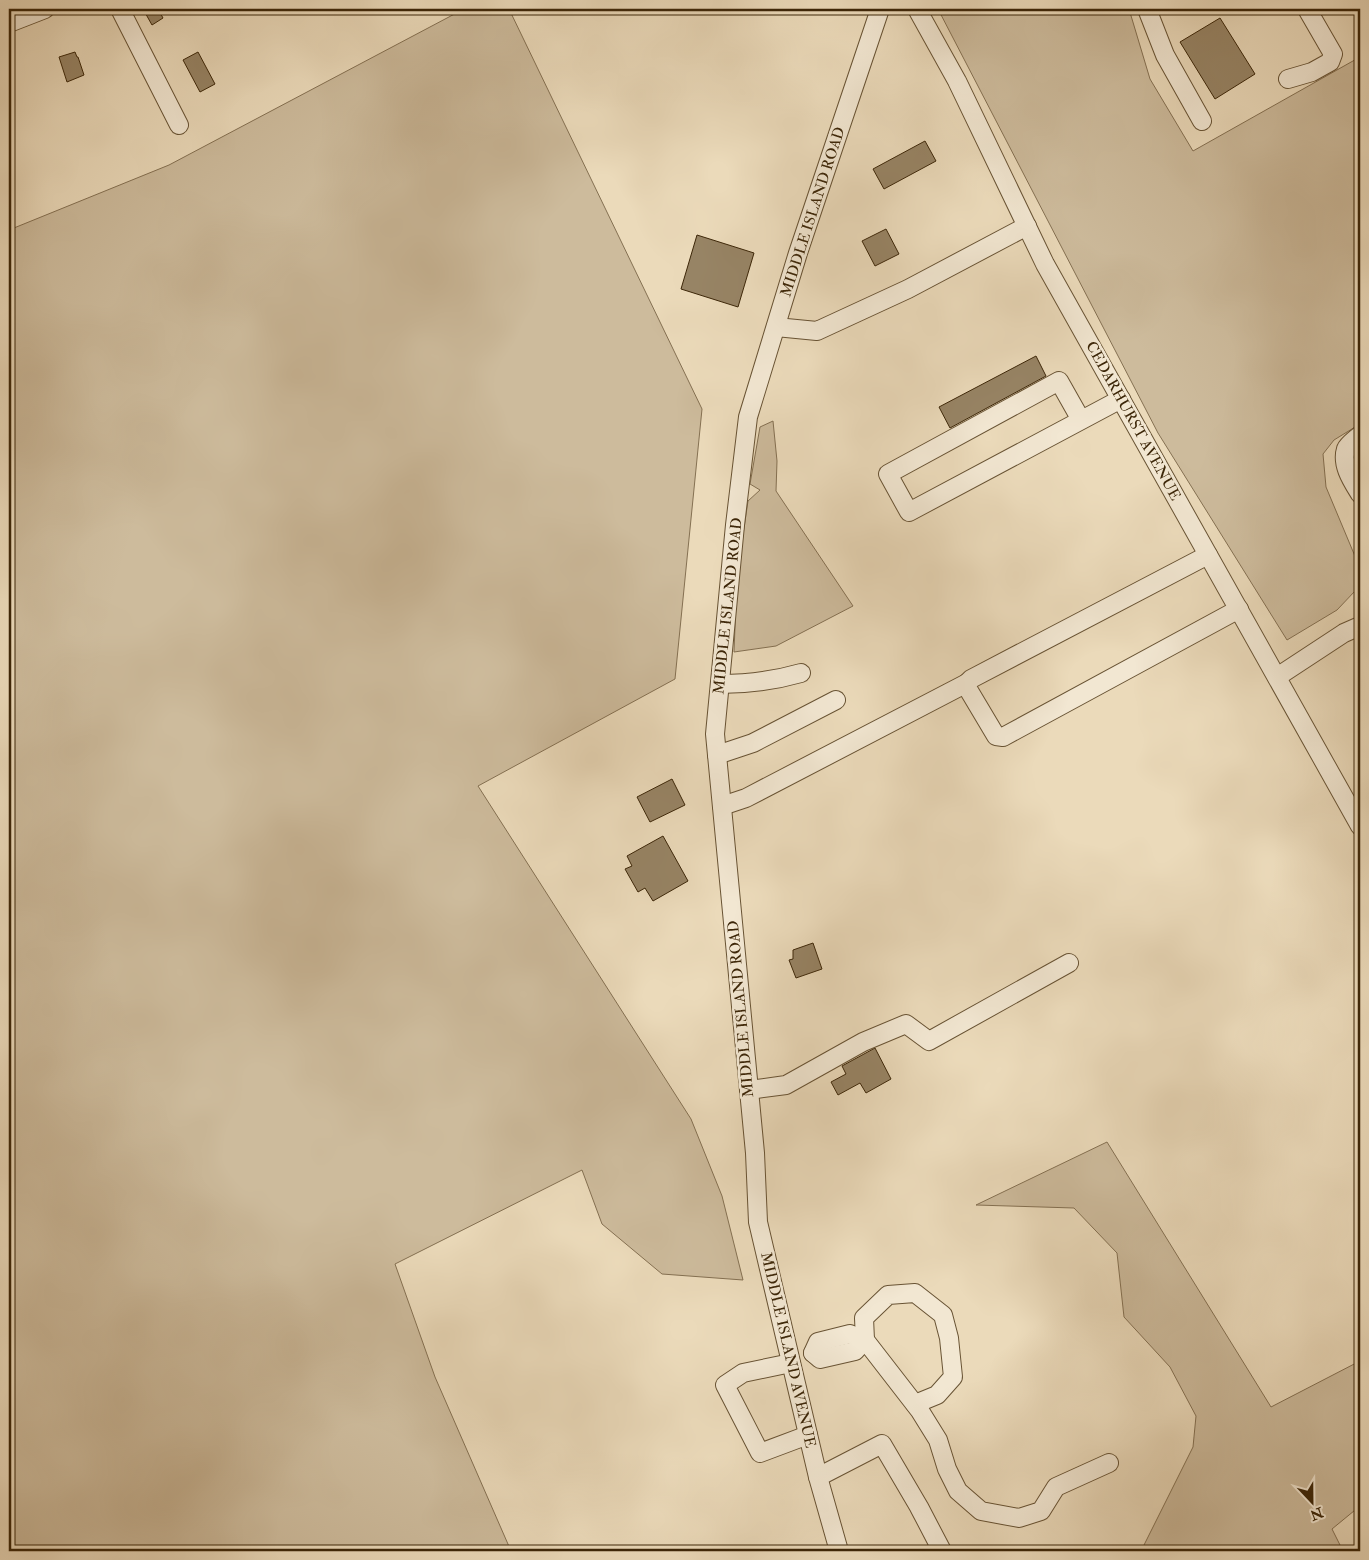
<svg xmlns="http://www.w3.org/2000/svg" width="1369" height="1560" font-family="'IM FELL Double Pica',serif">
<rect width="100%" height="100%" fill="#ebdaba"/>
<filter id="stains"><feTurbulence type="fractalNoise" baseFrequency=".004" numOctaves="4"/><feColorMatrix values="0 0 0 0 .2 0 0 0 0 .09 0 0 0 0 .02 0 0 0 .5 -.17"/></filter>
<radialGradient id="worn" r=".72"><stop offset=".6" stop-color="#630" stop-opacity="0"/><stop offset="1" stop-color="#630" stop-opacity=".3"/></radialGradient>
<!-- green -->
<g fill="#cdbb9c" stroke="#847052">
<polygon points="464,9 509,9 702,409 675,679 478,786 691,1119 722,1196 743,1280 662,1274 602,1224 582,1170 395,1264 435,1377 511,1551 9,1551 9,230 169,165"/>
<polygon points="938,9 1129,9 1150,79 1193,151 1360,57 1360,424 1334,440 1323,454 1326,487 1357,561 1355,591 1337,610 1287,640 1158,433"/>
<polygon points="773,421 777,461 776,491 853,606 776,646 734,652 737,576 748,501 760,490 750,484 760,427"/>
<polygon points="1107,1142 1271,1407 1360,1361 1360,1506 1332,1529 1343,1551 1141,1551 1193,1447 1196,1416 1170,1367 1124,1317 1117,1253 1074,1208 976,1205"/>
</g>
<!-- building -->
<g fill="#978465" stroke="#3c2608">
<polygon points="143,9 158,9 163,18 152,25"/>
<polygon points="1220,18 1255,74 1215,99 1180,42"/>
<polygon points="75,52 77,57 78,57 84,75 67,82 59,57"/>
<polygon points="198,52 215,84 200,92 183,60"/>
<polygon points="925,141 936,161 884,189 873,169"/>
<polygon points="886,229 899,254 875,266 862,241"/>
<polygon points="697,235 754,253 738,307 681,289"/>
<polygon points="1036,356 1046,376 950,428 939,407"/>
<polygon points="672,779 685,805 650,822 637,797"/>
<polygon points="663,836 688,881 653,901 645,888 638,892 625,869 632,866 627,856"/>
<polygon points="813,943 822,969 796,978 789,960 793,959 793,950"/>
<polygon points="875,1048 891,1079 866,1093 860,1083 838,1095 831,1082 846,1074 842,1066"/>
</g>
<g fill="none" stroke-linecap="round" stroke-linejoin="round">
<!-- minor casing -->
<g stroke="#685334" stroke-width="20">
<g id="minor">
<polyline points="120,9 179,125"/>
<polyline points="917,9 957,81 1045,264 1360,826"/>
<polyline points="1147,9 1165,55 1202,121"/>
<polyline points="9,23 45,9"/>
<polyline points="1288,79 1312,72 1330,62 1333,54 1307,9"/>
<polyline points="776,327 817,331 908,289 1027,226"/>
<polyline points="1081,420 1059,381 888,474 909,512 1121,399"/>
<path d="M1360,435C1356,439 1348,444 1346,449C1341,465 1352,481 1360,494"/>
<polyline points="1208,555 971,679 967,683 968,689 996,736 1003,737 1239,609"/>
<polyline points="1277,677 1344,633 1360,626"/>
<path d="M720,684C750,684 773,681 801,673"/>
<polyline points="717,755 753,743 836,700"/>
<polyline points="722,806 746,798 967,683"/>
<polyline points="749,1090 786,1085 863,1042 906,1024 929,1041 1069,963"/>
<polyline points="813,1353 818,1342 850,1334 865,1340 920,1411 938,1440 947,1469 958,1491 981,1511 1019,1518 1041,1511 1056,1487 1109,1463"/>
<polyline points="813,1353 820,1359 855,1351 865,1340 864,1318 888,1295 915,1293 943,1315 949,1338 953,1377 937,1395 915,1404"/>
<polyline points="791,1363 743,1373 725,1385 760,1453 808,1435"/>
<polyline points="818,1477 882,1444 919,1507 942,1551"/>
<polyline points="839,1551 818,1477 758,1222 755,1153 715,734 735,525 748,417 798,253 880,9"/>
</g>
</g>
<!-- minor -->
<use href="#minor" stroke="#f2e7d2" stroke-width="18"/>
</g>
<g text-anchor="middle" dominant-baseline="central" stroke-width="5" stroke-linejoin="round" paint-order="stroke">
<!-- street labels -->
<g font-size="15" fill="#3c2608" stroke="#f2e7d2">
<text transform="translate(813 212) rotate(-72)">MIDDLE ISLAND ROAD</text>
<text transform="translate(1133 421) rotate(61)">CEDARHURST AVENUE</text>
<text transform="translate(728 606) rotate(-84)">MIDDLE ISLAND ROAD</text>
<text transform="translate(741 1009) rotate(-95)">MIDDLE ISLAND ROAD</text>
<text transform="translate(788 1350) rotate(77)">MIDDLE ISLAND AVENUE</text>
</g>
</g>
<!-- margin -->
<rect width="1369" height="1560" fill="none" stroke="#ebdaba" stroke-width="30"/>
<rect x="10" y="10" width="1349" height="1540" fill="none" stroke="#3c2608" stroke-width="2.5"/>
<rect x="15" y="15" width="1339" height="1530" fill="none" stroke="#3c2608"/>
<!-- north arrow -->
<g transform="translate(1312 1502) rotate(158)" stroke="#f2e7d2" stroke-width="4" paint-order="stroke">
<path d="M0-4L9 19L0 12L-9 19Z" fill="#3c2608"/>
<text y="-8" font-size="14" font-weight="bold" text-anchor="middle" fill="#3c2608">N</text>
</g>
<rect width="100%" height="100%" filter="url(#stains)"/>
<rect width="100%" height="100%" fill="url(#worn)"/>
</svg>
